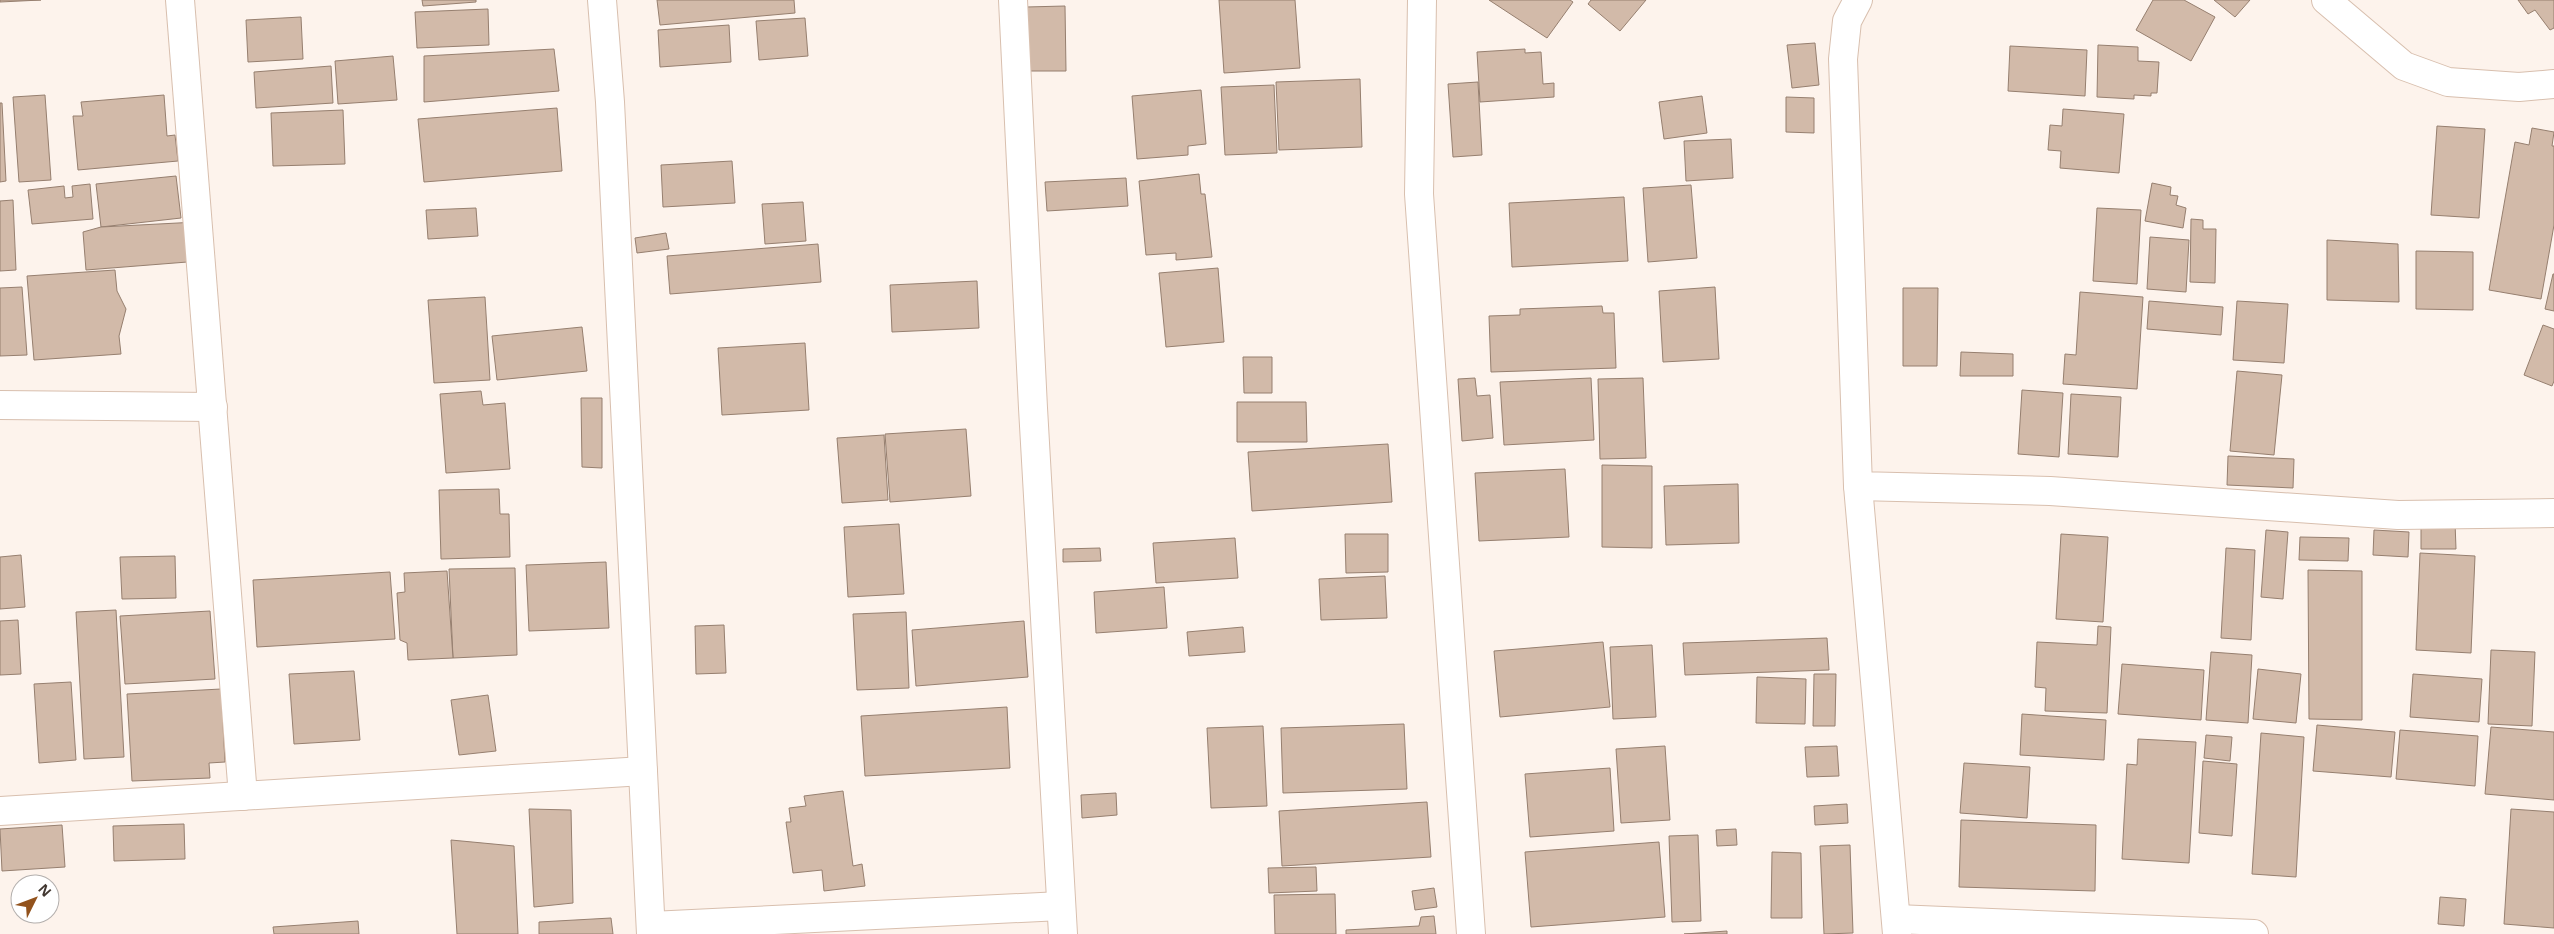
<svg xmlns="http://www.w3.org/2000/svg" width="2554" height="934" font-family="'Open Sans',sans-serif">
<rect width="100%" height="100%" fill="#fdf3ec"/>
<!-- building -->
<g fill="#d2baa9" stroke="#967f6f">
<polygon points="0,0 41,0 0,2"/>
<polygon points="422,0 476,0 476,2 423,6"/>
<polygon points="657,0 794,0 795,13 660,25"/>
<polygon points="1219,0 1295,0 1300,68 1224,73"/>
<polygon points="1489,0 1570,0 1573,2 1547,38"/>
<polygon points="1591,0 1646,0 1620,31 1588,4"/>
<polygon points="2153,0 2184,0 2215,17 2191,61 2136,30"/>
<polygon points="2214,0 2250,0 2235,17"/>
<polygon points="2518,0 2554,0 2554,28 2550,30 2535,10 2528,14"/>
<polygon points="1065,6 1066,71 1028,71 1026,7"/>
<polygon points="488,9 489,45 417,48 415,12"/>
<polygon points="301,17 303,59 248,62 246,20"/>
<polygon points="805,18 808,56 759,60 756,21"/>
<polygon points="729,25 731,62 660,67 658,30"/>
<polygon points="1815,43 1819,85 1792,88 1787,45"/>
<polygon points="2098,45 2138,47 2138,61 2159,62 2157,93 2151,93 2151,96 2134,95 2134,99 2097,97"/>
<polygon points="2010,46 2087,50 2085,96 2008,91"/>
<polygon points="554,49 559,91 424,102 424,56"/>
<polygon points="1525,49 1525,53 1541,52 1543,84 1554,83 1554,97 1480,102 1477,52"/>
<polygon points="393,56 397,100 338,104 335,61"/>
<polygon points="331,66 333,103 256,108 254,72"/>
<polygon points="1360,79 1362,147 1279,150 1276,82"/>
<polygon points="1478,82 1482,155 1453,157 1448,84"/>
<polygon points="1274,85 1277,153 1225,155 1221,87"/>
<polygon points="1201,90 1206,144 1188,146 1188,155 1137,159 1132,96"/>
<polygon points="45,95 51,180 19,182 13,97"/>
<polygon points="164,95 167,136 175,135 178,161 78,170 73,116 83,116 81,102"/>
<polygon points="1702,96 1707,133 1664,139 1659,102"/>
<polygon points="1786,97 1814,98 1814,133 1786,132"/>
<polygon points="0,103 2,103 6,181 0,182"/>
<polygon points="557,108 562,171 424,182 418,119"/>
<polygon points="2063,109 2124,114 2119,173 2060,168 2061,151 2048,150 2050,125 2062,126"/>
<polygon points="343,110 345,164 273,166 271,113"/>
<polygon points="2437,126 2485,129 2479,218 2431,215"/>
<polygon points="2532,128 2554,132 2552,146 2554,146 2554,225 2541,299 2489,290 2515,142 2529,145"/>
<polygon points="1731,139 1733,178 1686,181 1684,141"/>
<polygon points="732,161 735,203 663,207 661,165"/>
<polygon points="1199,174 1201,194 1205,194 1212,257 1176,260 1176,253 1146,255 1139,181"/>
<polygon points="176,176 181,218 101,227 96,184"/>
<polygon points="1126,178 1128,206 1047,211 1045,182"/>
<polygon points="2152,183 2171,187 2170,195 2178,196 2176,205 2186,208 2183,228 2145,221"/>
<polygon points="90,184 93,219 32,224 28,190 64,186 65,198 73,197 72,186"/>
<polygon points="1691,185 1697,258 1648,262 1643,188"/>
<polygon points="1624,197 1628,261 1512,267 1509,203"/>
<polygon points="13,200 16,270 0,271 0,201"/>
<polygon points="803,202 806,241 765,244 762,204"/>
<polygon points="476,208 478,236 428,239 426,210"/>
<polygon points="2097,208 2141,210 2137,284 2093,281"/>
<polygon points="2191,219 2203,220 2203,229 2216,229 2215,283 2190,282"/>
<polygon points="197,222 200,261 86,270 83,232 101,227"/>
<polygon points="666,233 669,249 637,253 635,238"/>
<polygon points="2150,237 2189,240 2186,292 2147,289"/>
<polygon points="2327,240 2398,244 2399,302 2327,300"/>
<polygon points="818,244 821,282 670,294 667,256"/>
<polygon points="2416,251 2473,252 2473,310 2416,309"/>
<polygon points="1218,268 1224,342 1166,347 1159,273"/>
<polygon points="115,270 117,291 126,309 119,336 121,354 34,360 27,276"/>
<polygon points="2553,274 2554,274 2554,311 2545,309"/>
<polygon points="977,281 979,328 892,332 890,285"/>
<polygon points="22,287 27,355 0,356 0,288"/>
<polygon points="1715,287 1719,359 1663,362 1659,291"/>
<polygon points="1903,288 1938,288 1937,366 1903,366"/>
<polygon points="2080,292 2143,297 2137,389 2063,384 2065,354 2076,355"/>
<polygon points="485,297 490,380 434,383 428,300"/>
<polygon points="2149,301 2223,307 2221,335 2147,329"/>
<polygon points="2237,301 2288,304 2284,363 2233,360"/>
<polygon points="1602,306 1603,313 1614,313 1616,368 1491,372 1489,316 1520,315 1520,309"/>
<polygon points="2543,325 2554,329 2554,381 2552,386 2524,375"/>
<polygon points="582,327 587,371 497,380 492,336"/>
<polygon points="805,343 809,410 722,415 718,348"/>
<polygon points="1961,352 2013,354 2013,376 1960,376"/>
<polygon points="1243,357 1272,357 1272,393 1244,393"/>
<polygon points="2237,371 2282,375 2274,455 2230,451"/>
<polygon points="1475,378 1477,396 1490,395 1493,438 1462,441 1458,379"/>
<polygon points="1591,378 1594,440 1504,445 1500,382"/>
<polygon points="1643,378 1646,458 1600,459 1598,379"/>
<polygon points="2022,390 2063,393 2059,457 2018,454"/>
<polygon points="481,391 483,405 505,403 510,469 446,473 440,394"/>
<polygon points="2071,394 2121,397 2118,457 2068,454"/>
<polygon points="581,398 602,398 602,468 582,467"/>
<polygon points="1237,402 1306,402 1307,442 1237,442"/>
<polygon points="966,429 971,496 890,502 885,434"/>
<polygon points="884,435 888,500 842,503 837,438"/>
<polygon points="1388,444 1392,502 1252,511 1248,452"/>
<polygon points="2228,456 2294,459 2293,488 2227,485"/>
<polygon points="1602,465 1652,466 1652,548 1602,547"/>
<polygon points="1565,469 1569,537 1479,541 1475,473"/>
<polygon points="1738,484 1739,543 1666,545 1664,486"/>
<polygon points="499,489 500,514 509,514 510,557 441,559 439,490"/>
<polygon points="2455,522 2456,549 2421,549 2421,523"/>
<polygon points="899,524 904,594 848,597 844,527"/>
<polygon points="2266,530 2288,532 2283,599 2261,597"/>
<polygon points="2374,530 2409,532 2408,557 2373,555"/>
<polygon points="1345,534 1388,534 1388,572 1346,573"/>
<polygon points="2061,534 2108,537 2103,622 2056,619"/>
<polygon points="2300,537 2349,538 2348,561 2299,560"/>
<polygon points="1235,538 1238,578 1156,583 1153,543"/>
<polygon points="1100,548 1101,561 1063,562 1063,549"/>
<polygon points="2226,548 2255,550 2251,640 2221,638"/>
<polygon points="2420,553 2475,556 2471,653 2416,650"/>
<polygon points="21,555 25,607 0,609 0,557"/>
<polygon points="175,556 176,598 122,599 120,557"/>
<polygon points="606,562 609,628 529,631 526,565"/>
<polygon points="515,568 517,655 453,658 449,569"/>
<polygon points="2308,570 2362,571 2362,720 2309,719"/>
<polygon points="447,571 453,658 408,660 407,643 400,640 397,593 405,592 404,573"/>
<polygon points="390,572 395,639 257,647 253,580"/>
<polygon points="1385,576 1387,618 1321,620 1319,579"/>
<polygon points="1164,587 1167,628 1096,633 1094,592"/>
<polygon points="116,610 124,757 84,759 76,612"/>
<polygon points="210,611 215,679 125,684 120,616"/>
<polygon points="906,612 909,688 857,690 853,614"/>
<polygon points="18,620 21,674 0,675 0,621"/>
<polygon points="1024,621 1028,677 916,686 912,630"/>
<polygon points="724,625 726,673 696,674 695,626"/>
<polygon points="2098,626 2111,627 2107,713 2045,711 2046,688 2035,687 2037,642 2097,645"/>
<polygon points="1243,627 1245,652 1189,656 1187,632"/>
<polygon points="1827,638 1829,670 1685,675 1683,643"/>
<polygon points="1603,642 1610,707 1500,717 1494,651"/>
<polygon points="1652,645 1656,717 1613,719 1610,647"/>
<polygon points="2491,650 2535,652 2532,726 2488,724"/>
<polygon points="2211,652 2252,655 2248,723 2206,720"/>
<polygon points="2122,664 2204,670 2201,720 2118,714"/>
<polygon points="2258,669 2301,674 2296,723 2253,719"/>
<polygon points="354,671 360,740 294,744 289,674"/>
<polygon points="1814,674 1836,674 1835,726 1813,726"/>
<polygon points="2413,674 2482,679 2479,722 2410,717"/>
<polygon points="1757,677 1806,679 1805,724 1756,723"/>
<polygon points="71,682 76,760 39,763 34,684"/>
<polygon points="221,689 225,762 209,763 210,778 132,781 127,694"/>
<polygon points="488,695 496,751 459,755 451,700"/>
<polygon points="1007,707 1010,768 865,776 861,716"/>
<polygon points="2022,714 2106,720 2104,760 2020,755"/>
<polygon points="1404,724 1407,789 1283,793 1281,728"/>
<polygon points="2317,725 2395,732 2391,777 2313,771"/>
<polygon points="1263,726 1267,806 1211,808 1207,728"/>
<polygon points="2491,727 2554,732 2554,800 2485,794"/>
<polygon points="2400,730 2478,736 2475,786 2396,779"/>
<polygon points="2261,733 2304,737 2296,877 2252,874"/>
<polygon points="2206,735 2232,737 2230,761 2204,758"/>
<polygon points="2138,739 2196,742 2189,863 2122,859 2127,764 2137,765"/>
<polygon points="1665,746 1670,820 1621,823 1616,749"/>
<polygon points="1837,746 1839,776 1807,777 1805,747"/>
<polygon points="2203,761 2237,764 2232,836 2199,833"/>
<polygon points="1964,763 2030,767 2027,818 1960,813"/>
<polygon points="1610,768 1614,831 1530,837 1525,774"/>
<polygon points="843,791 853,866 862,864 865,886 824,891 822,870 793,873 786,822 791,822 789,808 806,806 804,796"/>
<polygon points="1116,793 1117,815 1082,818 1081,795"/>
<polygon points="1427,802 1431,857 1282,866 1279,811"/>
<polygon points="1847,804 1848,823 1815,825 1814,806"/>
<polygon points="529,809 571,810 573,903 534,907"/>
<polygon points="2511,809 2554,812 2554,928 2504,924"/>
<polygon points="1961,820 2096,825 2095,891 1959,887"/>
<polygon points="184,824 185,859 114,861 113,826"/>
<polygon points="62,825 65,867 2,871 0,829"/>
<polygon points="1736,829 1737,845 1717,846 1716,830"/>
<polygon points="1698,835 1701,921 1672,922 1669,836"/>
<polygon points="451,840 514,846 518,934 457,934"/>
<polygon points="1659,842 1665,917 1531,927 1525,852"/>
<polygon points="1850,845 1853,933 1824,934 1820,846"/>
<polygon points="1772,852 1801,853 1802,918 1771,918"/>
<polygon points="1316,867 1317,891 1269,893 1268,868"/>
<polygon points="1434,888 1437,907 1415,910 1412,891"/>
<polygon points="1335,894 1336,934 1275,934 1274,895"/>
<polygon points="2440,897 2466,899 2464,926 2438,924"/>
<polygon points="1434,916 1436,934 1346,934 1346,930 1419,926 1421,917"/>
<polygon points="611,918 613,934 539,934 539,922"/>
<polygon points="358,921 359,934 274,934 273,927"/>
<polygon points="1727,931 1727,934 1684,934"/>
</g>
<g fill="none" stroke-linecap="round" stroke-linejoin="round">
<!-- minor casing -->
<g stroke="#d8bfae" stroke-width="30">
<g id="minor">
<polyline points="180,0 243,796"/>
<polyline points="602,0 610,102 651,934"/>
<polyline points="1013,0 1033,408 1063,934"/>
<polyline points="1422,0 1419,194 1471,934"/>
<polyline points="1858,0 1847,21 1843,59 1858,486 2050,491 2398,515 2554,513"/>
<polyline points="2326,0 2404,66 2448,82 2519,87 2554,84"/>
<polyline points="0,405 213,407"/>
<polyline points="1858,486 1897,934"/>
<polyline points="0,811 643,771"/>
<polyline points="1896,919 2254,934"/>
<polyline points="651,926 1061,906"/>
</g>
</g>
<!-- minor -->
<use href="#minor" stroke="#fff" stroke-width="28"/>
</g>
<!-- north arrow -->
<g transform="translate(35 899) rotate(48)"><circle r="24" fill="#ffffff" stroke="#b3afad"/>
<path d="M0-4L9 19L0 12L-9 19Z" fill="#92521c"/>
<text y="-8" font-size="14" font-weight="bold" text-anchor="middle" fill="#423831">N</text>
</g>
</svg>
